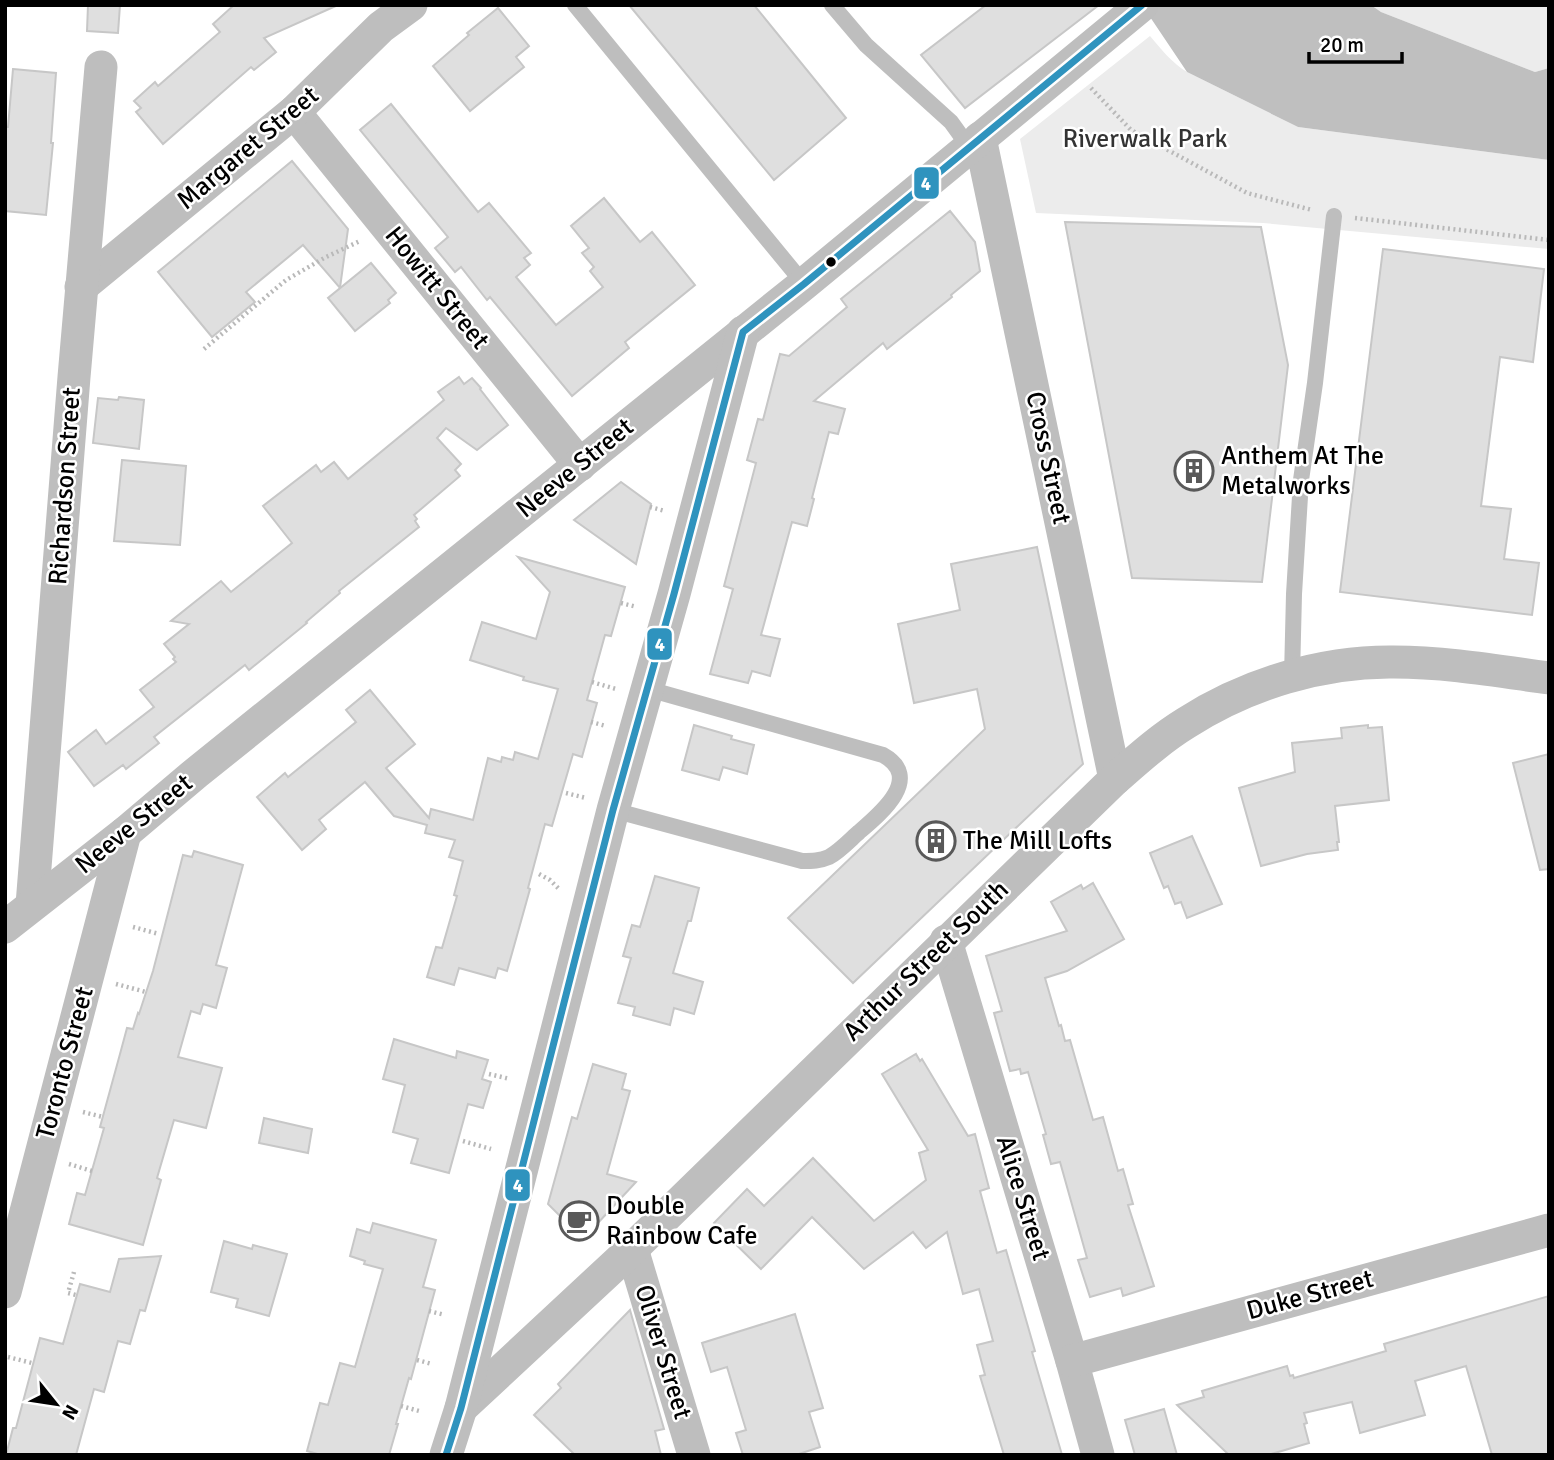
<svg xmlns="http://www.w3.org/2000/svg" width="1554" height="1460" font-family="Signika,sans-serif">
<rect width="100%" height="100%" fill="#fff"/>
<!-- green -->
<g fill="#ececec">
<polygon points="1371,5 1549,5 1549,68 1535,72 1381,12"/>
<path d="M1150,36C1162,50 1172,63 1187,72L1298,127L1549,160V249L1263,223L1036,213L1020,139Z"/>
</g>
<!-- water -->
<polygon fill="#bfbfbf" points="1142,5 1371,5 1381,12 1535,72 1549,68 1549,160 1298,127 1187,72"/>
<!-- building -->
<g fill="#dfdfdf" stroke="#c7c7c7" stroke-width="2">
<polygon points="88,5 120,5 118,33 87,31"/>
<polygon points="234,5 338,5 264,38 276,52 254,70 251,67 163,144 136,112 141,108 134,101 155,82 158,86 220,32 213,24"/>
<polygon points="629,5 754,5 846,118 774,180"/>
<polygon points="986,5 1099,5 965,108 921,55"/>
<polygon points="498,8 529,46 516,57 524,67 470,111 433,66 469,35 467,33"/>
<polygon points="13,69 56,73 51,143 53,143 46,215 5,211 5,127 8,127"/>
<polygon points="391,104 478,212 489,203 531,253 524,258 530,265 516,277 556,325 603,287 590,271 594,267 582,253 589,248 571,226 604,198 640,242 652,232 695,285 625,342 629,348 572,396 490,297 487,300 461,267 455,272 435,248 448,237 360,130"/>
<polygon points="292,161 348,229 340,288 303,245 246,292 255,302 212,337 158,272"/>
<polygon points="950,211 975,242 980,271 951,295 952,297 887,349 883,343 814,401 845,409 838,434 829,432 812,498 814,499 807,526 792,522 761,635 780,639 770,676 752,671 748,683 710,674 733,589 724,586 756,463 747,460 758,419 763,420 780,354 789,356 847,307 841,299"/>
<polygon points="1065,222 1261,227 1288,365 1262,582 1132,578"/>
<polygon points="1383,249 1544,269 1533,362 1500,357 1481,506 1511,509 1504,559 1539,563 1532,615 1340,592"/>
<polygon points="371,263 396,293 388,300 390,303 355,331 328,298"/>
<polygon points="459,377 464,384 472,378 481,388 480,389 508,425 477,450 446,428 437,438 461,464 455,470 460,476 414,515 417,519 415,521 419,527 339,591 340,593 306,622 307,623 249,670 245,665 154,737 159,743 126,769 123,765 94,786 68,752 96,730 106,744 154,707 140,690 176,662 173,659 175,657 164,644 189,624 171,621 221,581 231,592 292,543 263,506 316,465 321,472 334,462 348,479 444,400 438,392"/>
<polygon points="119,397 144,400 139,449 93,443 98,398 118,400"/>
<polygon points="122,460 186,466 180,545 114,541"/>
<polygon points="621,482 651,504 636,564 574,520"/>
<polygon points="1037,547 1083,764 853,983 788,918 985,729 977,689 914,703 898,624 960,610 951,564"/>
<polygon points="518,557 625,587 611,636 605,635 587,700 597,703 582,757 573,754 552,826 545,824 528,888 530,889 507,971 498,968 495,978 459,968 454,985 427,977 436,947 442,948 457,896 454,895 463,861 449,857 455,840 425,833 427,825 394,816 365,782 319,820 326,829 302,850 257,797 285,773 288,777 356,722 346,710 370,690 415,744 386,768 429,818 431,809 473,820 488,758 501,762 502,757 513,760 515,752 538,759 558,689 523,680 524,677 470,660 482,622 536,639 550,592"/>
<polygon points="694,725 732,736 731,739 754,745 747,774 723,767 719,780 682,770"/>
<polygon points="1368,725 1368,728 1382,727 1389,800 1335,806 1339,842 1337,842 1338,850 1307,854 1261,866 1239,788 1295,772 1292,743 1342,738 1341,728"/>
<polygon points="1549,754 1549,869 1540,870 1513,763"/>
<polygon points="1192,836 1222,904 1187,918 1181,902 1175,904 1168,886 1164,888 1150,853"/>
<polygon points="194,851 243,865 216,965 227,968 216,1008 203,1004 200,1014 191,1011 178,1057 222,1068 206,1128 174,1120 157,1178 161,1180 143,1245 69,1224 77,1193 85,1195 104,1128 100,1127 120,1054 127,1028 133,1029 138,1013 139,1014 153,971 183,855 192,857"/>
<polygon points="655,876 699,888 691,921 688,921 673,973 703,982 694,1014 674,1008 670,1025 633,1015 635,1007 618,1003 631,958 623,956 632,925 640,927"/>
<polygon points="1093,883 1124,939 1067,971 1045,978 1059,1026 1061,1025 1065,1041 1070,1040 1093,1120 1103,1117 1118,1171 1123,1169 1133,1204 1128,1205 1154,1286 1123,1296 1121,1288 1090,1297 1078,1260 1087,1258 1060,1162 1051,1164 1043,1135 1046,1134 1028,1072 1021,1074 1020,1069 1010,1071 994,1013 1002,1011 986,956 1067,931 1051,902 1081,885 1083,889"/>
<polygon points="394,1039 456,1058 457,1051 488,1060 482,1079 491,1082 483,1108 468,1104 449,1173 411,1163 418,1139 393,1132 405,1085 383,1079"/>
<polygon points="916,1054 920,1061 922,1059 968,1136 975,1134 989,1188 980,1191 997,1253 1006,1250 1035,1351 1032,1352 1062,1455 1004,1455 980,1376 985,1375 977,1345 993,1341 979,1289 963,1294 947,1232 926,1248 913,1232 864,1269 812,1217 761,1269 714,1223 747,1189 764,1206 813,1158 874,1221 926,1180 919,1153 928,1150 882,1074"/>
<polygon points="593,1064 626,1074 622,1089 630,1091 607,1174 636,1182 583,1239 548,1204 572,1117 577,1119"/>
<polygon points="264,1118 312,1129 308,1153 259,1143"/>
<polygon points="373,1223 436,1240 423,1287 435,1290 411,1379 409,1378 396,1424 398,1424 389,1455 321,1455 307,1451 320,1403 328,1405 340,1363 355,1367 383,1269 364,1264 365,1261 350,1256 357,1229 370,1233"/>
<polygon points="224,1241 252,1249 253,1245 287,1254 269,1316 236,1307 238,1299 211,1292"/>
<polygon points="161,1256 145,1311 140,1310 130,1344 118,1341 104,1392 94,1389 76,1455 6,1455 13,1428 16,1428 40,1338 63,1344 80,1284 110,1292 119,1259"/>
<polygon points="1549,1296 1549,1455 1492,1455 1466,1366 1415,1381 1425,1415 1360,1433 1352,1402 1304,1413 1307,1423 1304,1424 1309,1443 1268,1455 1229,1455 1177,1405 1204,1397 1202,1391 1287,1366 1290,1376 1293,1375 1294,1378 1386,1351 1384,1344"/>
<polygon points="630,1310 664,1429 655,1431 661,1455 575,1455 534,1415 561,1388 558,1384"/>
<polygon points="795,1314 823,1408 809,1412 820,1447 796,1455 743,1455 736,1433 746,1430 727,1367 711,1372 702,1343"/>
<polygon points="1164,1409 1177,1455 1135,1455 1125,1420"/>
</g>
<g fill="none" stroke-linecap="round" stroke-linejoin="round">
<!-- path -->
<g stroke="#b9b9b9" stroke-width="4.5" stroke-dasharray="2 3.5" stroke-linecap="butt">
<polyline points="1091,88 1131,130 1247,193 1312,210"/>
<polyline points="1355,218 1549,240"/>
<polyline points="204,349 286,280 326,257 360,241"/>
<polyline points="650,507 665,511"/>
<polyline points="621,603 637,607"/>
<polyline points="592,682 616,689"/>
<polyline points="591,722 606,726"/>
<polyline points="566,793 586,798"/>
<polyline points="539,874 550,880 560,890"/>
<polyline points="133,927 159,934"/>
<polyline points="116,984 146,992"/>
<polyline points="489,1074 510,1079"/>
<polyline points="83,1112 103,1117"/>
<polyline points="463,1141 491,1149"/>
<polyline points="69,1164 92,1171"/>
<polyline points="74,1272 68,1293 76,1295"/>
<polyline points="429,1311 445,1315"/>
<polyline points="8,1357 32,1363"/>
<polyline points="417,1360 432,1364"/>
<polyline points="401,1406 419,1411"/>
</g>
<!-- lane -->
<g stroke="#bebebe" stroke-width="16">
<polyline points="575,5 804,284"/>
<polyline points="832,5 866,45 951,122 969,147"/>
<polyline points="1292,676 1294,594 1301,480 1315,383 1334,216"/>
<path d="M613,810L802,861C812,861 820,861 829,857C840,851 850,840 859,832C880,814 924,778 883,755L648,689"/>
</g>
<!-- street -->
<g stroke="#bebebe" stroke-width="33">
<polyline points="294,112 580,465"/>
<polyline points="980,138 1115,779"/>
<polyline points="81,287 294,112 381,27 411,5"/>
<polyline points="32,905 74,377 101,67"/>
<polyline points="5,927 125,833 196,773 804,284 1142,5"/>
<polyline points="946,941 1072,1361 1098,1455"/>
<polyline points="632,1249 694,1455"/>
<polyline points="5,1292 125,833"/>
<polyline points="1072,1361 1549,1230"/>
<path d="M461,1408L632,1249L1115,779C1138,759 1160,739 1186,723C1247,684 1322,661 1394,662C1446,662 1498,671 1549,678"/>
<polyline points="446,1455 461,1408 613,810 674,594 743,332"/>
</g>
<!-- bus-1 casing -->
<g stroke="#fff" stroke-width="12">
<polyline id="bus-1" points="446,1455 461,1408 613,810 674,594 743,332 804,284 1142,5"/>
</g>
<!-- bus-1 -->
<use href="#bus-1" stroke="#2f93be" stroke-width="7"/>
</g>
<!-- icons -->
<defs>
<g id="building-ring" transform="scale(2.0125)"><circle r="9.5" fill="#fff" stroke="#595959" stroke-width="1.5"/><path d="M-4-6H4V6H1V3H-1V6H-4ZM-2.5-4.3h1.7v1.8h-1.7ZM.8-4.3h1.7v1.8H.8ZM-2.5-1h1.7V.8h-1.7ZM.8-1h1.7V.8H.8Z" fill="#595959"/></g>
<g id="cafe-ring" transform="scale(2.0125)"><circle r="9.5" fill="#fff" stroke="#595959" stroke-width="1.5"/><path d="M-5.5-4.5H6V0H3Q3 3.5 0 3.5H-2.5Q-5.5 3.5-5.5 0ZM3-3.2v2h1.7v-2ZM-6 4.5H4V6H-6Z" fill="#595959"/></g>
</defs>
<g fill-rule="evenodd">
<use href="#building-ring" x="1194" y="471"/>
<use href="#building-ring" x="936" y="841"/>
<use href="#cafe-ring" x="579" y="1221"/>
</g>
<!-- markers -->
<circle fill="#000" stroke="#fff" stroke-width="2.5" cx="831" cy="262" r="6"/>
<g text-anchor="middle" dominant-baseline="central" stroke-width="5" stroke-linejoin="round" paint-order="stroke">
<!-- park labels -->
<g font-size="26" fill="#333" stroke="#fff">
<text x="1145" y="139">Riverwalk Park</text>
</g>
<!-- street labels -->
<g font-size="26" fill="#000" stroke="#fff">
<text transform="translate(248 148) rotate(-40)">Margaret Street</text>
<text transform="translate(437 288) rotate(51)">Howitt Street</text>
<text transform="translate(1048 458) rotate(78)">Cross Street</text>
<text transform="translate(575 468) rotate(-39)">Neeve Street</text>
<text transform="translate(65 486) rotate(-86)">Richardson Street</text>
<text transform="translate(134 824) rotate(-39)">Neeve Street</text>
<text transform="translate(926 961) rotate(-44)">Arthur Street South</text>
<text transform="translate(65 1063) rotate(-75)">Toronto Street</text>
<text transform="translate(1023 1198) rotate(73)">Alice Street</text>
<text transform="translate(1310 1295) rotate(-15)">Duke Street</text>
<text transform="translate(663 1352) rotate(73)">Oliver Street</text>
</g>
<!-- poi labels -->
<g font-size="26" fill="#000" stroke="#fff" text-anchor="start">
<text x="1221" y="456">Anthem At The<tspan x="1221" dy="30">Metalworks</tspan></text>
<text x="963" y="841">The Mill Lofts</text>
<text x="606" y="1206">Double<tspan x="606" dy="30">Rainbow Cafe</tspan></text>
</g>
</g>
<g stroke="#fff" stroke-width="2.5">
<rect x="913" y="166" width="27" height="34" rx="7" fill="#2f93be"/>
<rect x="646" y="627" width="27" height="34" rx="7" fill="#2f93be"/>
<rect x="504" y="1168" width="27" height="34" rx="7" fill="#2f93be"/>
</g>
<g font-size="19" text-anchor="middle" font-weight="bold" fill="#fff">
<text x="926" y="190">4</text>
<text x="660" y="651">4</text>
<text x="518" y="1192">4</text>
</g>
<!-- border -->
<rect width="1554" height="1460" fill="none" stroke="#000000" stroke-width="14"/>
<!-- north arrow -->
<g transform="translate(56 1404) rotate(120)" stroke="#ffffff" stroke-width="5" paint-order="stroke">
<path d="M0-5L12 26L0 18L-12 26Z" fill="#000000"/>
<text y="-10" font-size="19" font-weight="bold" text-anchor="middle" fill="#000000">N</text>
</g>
<!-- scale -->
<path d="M1309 52v10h93v-10" fill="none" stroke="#000000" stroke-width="3.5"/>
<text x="1320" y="52" font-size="21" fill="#000000" stroke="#ffffff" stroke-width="5" paint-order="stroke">20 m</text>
</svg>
